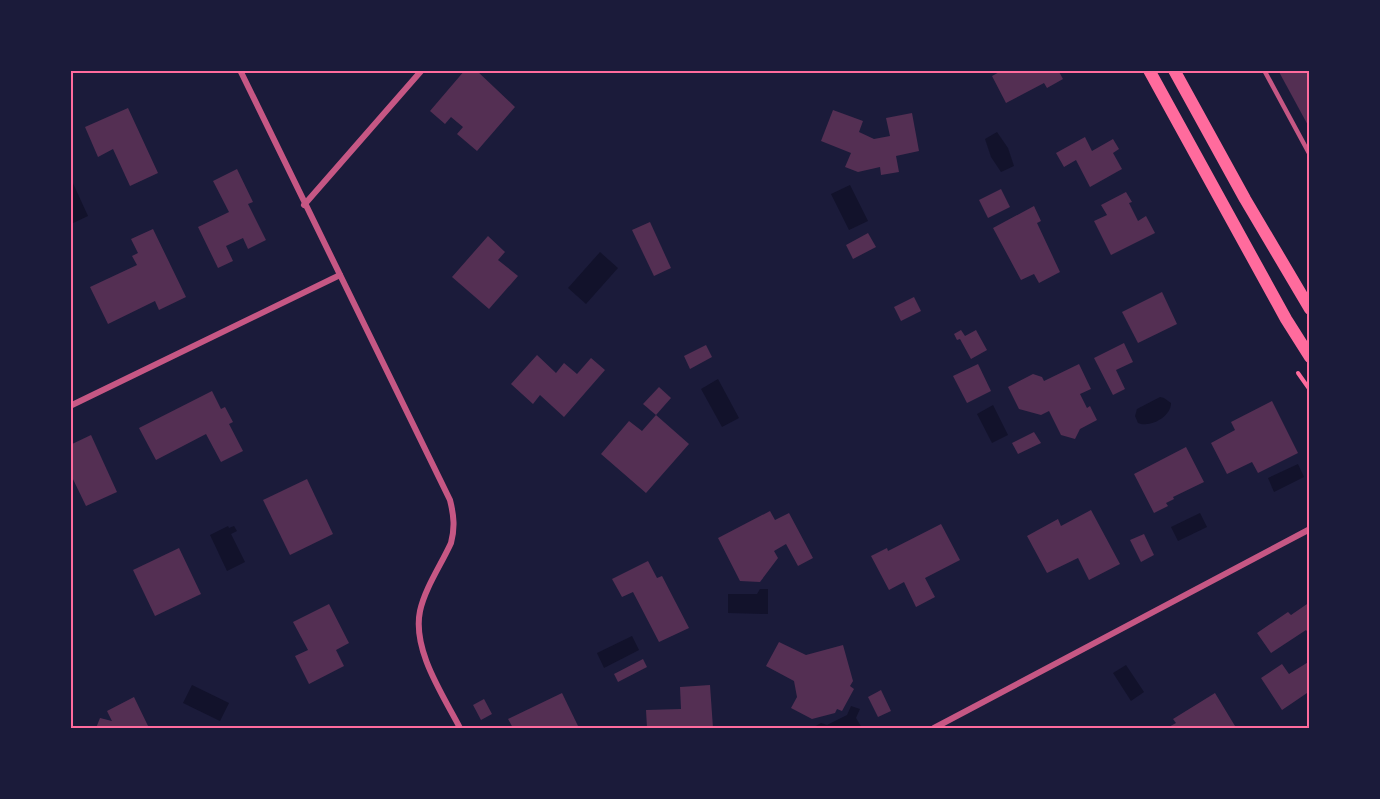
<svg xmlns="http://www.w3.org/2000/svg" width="1380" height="799" font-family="Jost,sans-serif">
<rect width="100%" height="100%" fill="#1b1b3a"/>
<!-- water -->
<g fill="#12122b">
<polygon points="997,132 1008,148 1014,166 1001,172 991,157 985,139"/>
<polygon points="71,179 88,216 71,224 70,224"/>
<polygon points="850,185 868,221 849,230 831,194"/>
<polygon points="600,252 618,268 586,304 568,288"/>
<polygon points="718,379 739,418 722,427 701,389"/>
<path d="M1160,397L1164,398L1171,403C1171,417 1150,428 1138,423L1135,416L1137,409Z"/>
<polygon points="993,405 1008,435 992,443 977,414"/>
<polygon points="1298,464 1304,477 1274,492 1268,478"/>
<polygon points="1200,513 1207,527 1178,541 1171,527"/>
<polygon points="228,526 229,528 234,526 237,531 231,534 245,562 227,571 210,535"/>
<polygon points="760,589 768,589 768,614 728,613 728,594 757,594"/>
<polygon points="632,636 639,650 604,668 597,653"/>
<polygon points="1126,665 1144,692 1131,701 1113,673"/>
<polygon points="192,685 229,703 220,721 183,703"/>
<polygon points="851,706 860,709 856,718 862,728 815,728 814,727 821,723 827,725 847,715"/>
</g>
<!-- building -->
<g fill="#542f53">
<polygon points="465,70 476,70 515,107 477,151 457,134 463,127 451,117 445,124 430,111"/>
<polygon points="1003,70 1058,70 1063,79 1047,88 1044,83 1006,103 992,76"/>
<polygon points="1278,70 1310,70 1310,129"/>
<polygon points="128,108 158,173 130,186 113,149 98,157 85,127"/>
<polygon points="833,110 863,121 859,132 874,139 890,136 886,118 912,113 919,151 896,156 899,172 881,175 880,167 858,172 845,167 851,153 821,141"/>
<polygon points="1085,137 1092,151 1113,139 1119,149 1113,153 1122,169 1090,187 1076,160 1064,167 1056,153"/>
<polygon points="237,169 253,202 248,204 266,240 248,249 243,238 226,246 233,261 218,268 198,227 229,212 213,181"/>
<polygon points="1001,189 1010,207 988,218 979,200"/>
<polygon points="1126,192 1132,202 1129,203 1138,221 1146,216 1155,233 1111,255 1094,221 1107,215 1101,205"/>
<polygon points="1034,206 1041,221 1037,223 1060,272 1039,283 1034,274 1021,280 993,228"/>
<polygon points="650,222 671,268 654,276 632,230"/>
<polygon points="153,229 186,297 159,310 155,301 108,324 90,287 137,265 132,256 138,253 131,239"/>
<polygon points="868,233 876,247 853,259 846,245"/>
<polygon points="488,236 505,252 498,260 518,276 489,309 452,277"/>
<polygon points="1162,292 1177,324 1138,343 1122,312"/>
<polygon points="914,297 921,311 901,321 894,307"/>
<polygon points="961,330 965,336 976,330 987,350 971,359 960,339 957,340 954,334"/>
<polygon points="1124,343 1133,362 1116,370 1125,389 1113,395 1094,358"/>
<polygon points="706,345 712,357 690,369 684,356"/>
<polygon points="537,355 556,373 564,363 577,374 591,358 605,370 564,417 540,395 533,404 511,384"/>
<polygon points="978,364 991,391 967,403 953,376"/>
<polygon points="1079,364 1091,389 1080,394 1087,408 1090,406 1097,420 1080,429 1075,439 1061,435 1049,411 1041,415 1019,409 1008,387 1033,374 1042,377 1044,381"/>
<polygon points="659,387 671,398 656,415 643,404"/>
<polygon points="212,391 221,409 225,407 233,422 229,424 243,451 221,462 206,434 156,460 139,428"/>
<polygon points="1272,401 1298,453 1258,473 1252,462 1227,474 1211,443 1235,430 1231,422"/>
<polygon points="656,415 689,444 646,493 601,454 629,421 642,431"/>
<polygon points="1034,432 1041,443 1018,454 1012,443"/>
<polygon points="91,435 117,492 86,506 70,473 70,445"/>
<polygon points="1186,447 1204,482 1173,497 1174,499 1166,503 1168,506 1154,513 1134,474"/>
<polygon points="307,479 333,534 290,555 263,500"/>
<polygon points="1091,510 1120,564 1089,580 1078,558 1047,573 1027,536 1058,519 1061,526"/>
<polygon points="770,511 775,520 789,513 813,558 798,566 786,544 774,551 778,558 760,582 740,581 718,538"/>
<polygon points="941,524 960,560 925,578 935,597 916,607 904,582 889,590 871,556 887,548 888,551"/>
<polygon points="1144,534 1154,555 1141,562 1130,540"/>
<polygon points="179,548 201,594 155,616 133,570"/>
<polygon points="648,561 657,578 662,576 689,628 659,642 633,592 622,597 612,579"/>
<polygon points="1310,602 1310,635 1306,630 1271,653 1257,633 1288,612 1291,615"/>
<polygon points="329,604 349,643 336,650 344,666 309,684 295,656 308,650 293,622"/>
<polygon points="779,642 806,655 843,645 853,681 850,686 854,689 842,711 837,709 835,713 812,719 791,708 797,697 794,681 766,666"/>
<polygon points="643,659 647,667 618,682 614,674"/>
<polygon points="1310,661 1310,691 1282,710 1261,678 1282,664 1289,674"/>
<polygon points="710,685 713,728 647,728 646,710 681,709 680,687"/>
<polygon points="881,690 891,711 878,717 868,697"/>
<polygon points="562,693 579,728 513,728 508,719"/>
<polygon points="1215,693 1235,726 1230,728 1167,728 1176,723 1173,719"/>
<polygon points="134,697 149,728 96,728 100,718 112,721 107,711"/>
<polygon points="484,699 492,714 481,720 473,705"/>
</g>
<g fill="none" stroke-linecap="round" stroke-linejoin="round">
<!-- path -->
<polyline stroke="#ff6b9d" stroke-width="4" points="1298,373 1310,390"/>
<!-- service -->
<polyline stroke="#c65784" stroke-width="4.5" points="1264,70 1310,155"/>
<!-- minor -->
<g stroke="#c65784" stroke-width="6">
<path d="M240,70L450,500C454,516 455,528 451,543C441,565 425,588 420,611C412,650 443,695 460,728"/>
<polyline points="304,205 422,70"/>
<polyline points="70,406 340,275"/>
<polyline points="934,728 1310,529"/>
</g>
<!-- secondary -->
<g stroke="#ff6b9d" stroke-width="12">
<polyline points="1149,70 1286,319 1310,357"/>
<polyline points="1174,70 1245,199 1310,309"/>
</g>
</g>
<!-- border -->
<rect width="1380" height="799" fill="none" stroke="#1b1b3a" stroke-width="144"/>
<rect x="72" y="72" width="1236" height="655" fill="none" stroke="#ff6b9d" stroke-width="2"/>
</svg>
